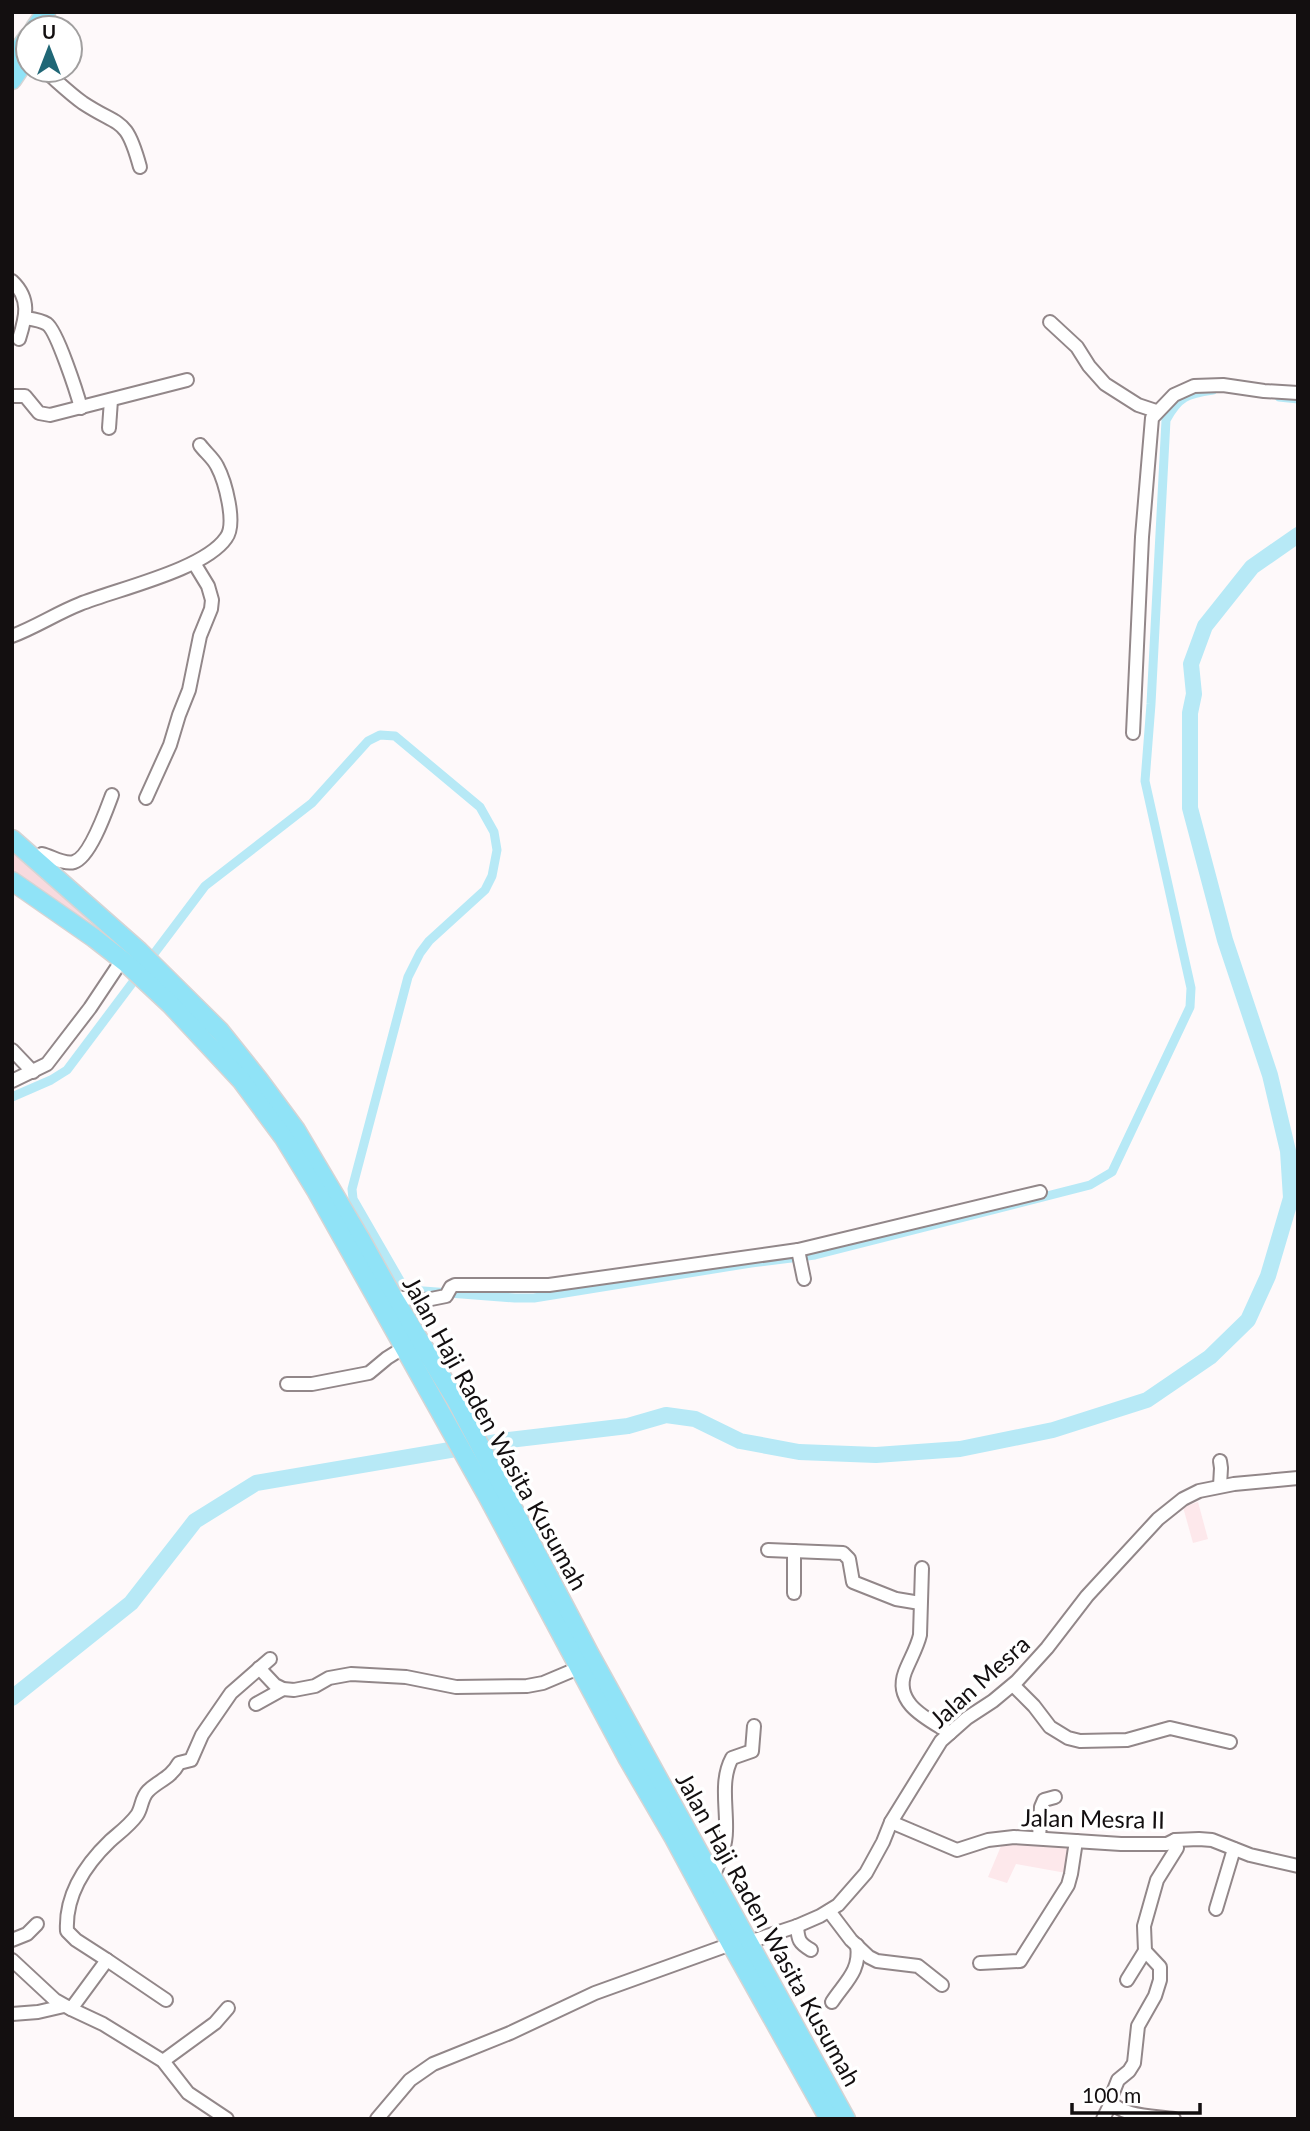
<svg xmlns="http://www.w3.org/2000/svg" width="1310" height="2131" font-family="Lato,sans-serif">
<rect width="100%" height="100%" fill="#fef9fa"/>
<!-- built -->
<g fill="#fde8eb">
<polygon points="1198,1502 1208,1539 1193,1543 1183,1507"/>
<polygon points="1004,1839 1068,1842 1066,1873 1016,1864 1007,1883 988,1877"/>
</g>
<!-- green -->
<polygon fill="#f8dade" points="12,853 28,866 133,960 12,878"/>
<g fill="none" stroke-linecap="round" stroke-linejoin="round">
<!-- stream -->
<polyline stroke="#b7e9f6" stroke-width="2.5" points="1291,1198 1298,1198"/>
<!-- canal -->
<g stroke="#b7e9f6" stroke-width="9">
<polyline points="1279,397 1298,399"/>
<path d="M147,963L205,886L312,803L368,741L380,735L395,736L480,807L494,832L497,850L492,876L485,890L429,941L420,953L408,977L352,1189L353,1199L402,1284L410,1290L515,1298H534L751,1263L815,1255L1090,1185L1112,1172L1190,1007L1191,988L1145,781L1151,704L1166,420C1179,396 1187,394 1213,390"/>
<polyline points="12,1097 51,1080 67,1070 139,974"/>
</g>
<!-- river -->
<polyline stroke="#b7e9f6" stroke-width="16" points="12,1698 131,1603 195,1521 256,1483 509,1440 628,1426 666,1415 695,1419 740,1441 799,1452 876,1455 960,1449 1053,1430 1147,1400 1210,1357 1248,1320 1268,1276 1291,1198 1288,1151 1270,1075 1225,940 1190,808 1190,713 1194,694 1191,664 1205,626 1252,567 1298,535"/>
<!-- minor casing -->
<g stroke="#928789" stroke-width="16">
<g id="minor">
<path d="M44,70C57,81 69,93 83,103C121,128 126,116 140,167"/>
<path d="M12,281C31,299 26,317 19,339"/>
<path d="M25,318C32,319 41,320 47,324C57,331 77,393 81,408"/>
<polyline points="1050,322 1077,347 1089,366 1105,384 1138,405 1156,411"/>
<polyline points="12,396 25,396 39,413 50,415 187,380"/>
<polyline points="109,428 111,400"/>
<path d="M12,636C36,627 57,613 80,604C117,589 204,570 226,538C237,524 225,481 217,466C213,458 205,452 200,445"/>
<polyline points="1133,733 1142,537 1152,418 1174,395 1194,386 1223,385 1264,391 1298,393"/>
<polyline points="146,798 170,745 179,715 189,690 200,636 211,609 212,600 208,586 194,563"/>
<path d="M34,859L42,854C51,856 64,865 74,862C90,857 106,811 112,795"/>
<polyline points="12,1050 33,1072"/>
<polyline points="12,1081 47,1064 90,1008 122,960"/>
<polyline points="798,1250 804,1279"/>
<polyline points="393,1297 426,1300 446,1296 451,1287 455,1285 549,1285 798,1250 1040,1192"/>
<polyline points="287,1384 312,1384 369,1373 387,1358 403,1348"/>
<polyline points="1220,1486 1221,1468 1220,1461"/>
<polyline points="768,1550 843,1553 849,1559 853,1582 896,1599 920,1603"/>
<polyline points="794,1551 794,1593"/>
<path d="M922,1568L920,1635C917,1648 910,1659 905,1672C893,1704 928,1719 950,1733"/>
<polyline points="259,1668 275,1685 283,1689 294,1690 315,1686 329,1678 351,1674 406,1677 456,1687 527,1686 543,1683 581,1667"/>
<polyline points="1013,1685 1034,1706 1050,1727 1068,1738 1080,1741 1127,1740 1170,1728 1230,1742"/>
<polyline points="256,1704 283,1689"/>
<polyline points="891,1822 957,1850 988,1840 1014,1837 1121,1844 1167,1844 1175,1840 1199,1839 1212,1840 1250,1855 1298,1866"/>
<polyline points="1039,1838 1041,1807 1044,1800 1055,1797"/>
<path d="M712,1880C718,1864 726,1848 726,1831C727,1807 720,1780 732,1758L752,1751L754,1726"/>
<polyline points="1216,1909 1234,1849"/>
<polyline points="829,1911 851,1940 869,1957 877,1961 918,1966 942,1985"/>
<path d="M797,1926C798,1940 799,1943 811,1950"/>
<polyline points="12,1940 27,1934 37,1924"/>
<polyline points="749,1942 797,1926 820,1916 838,1905 866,1873 883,1842 891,1822 941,1741 967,1718 993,1701 1017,1681 1047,1648 1087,1596 1158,1519 1183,1499 1199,1491 1234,1484 1298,1478"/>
<path d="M12,1960L55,2000L71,2009L107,1960L76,1940L67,1931C65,1896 85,1865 110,1841C119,1833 130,1825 137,1815C142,1808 141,1798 148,1791C159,1780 170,1779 179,1763L191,1760L202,1735L231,1693L270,1659"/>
<polyline points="107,1960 166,2000"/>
<polyline points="980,1963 1020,1961 1068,1885 1071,1874 1076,1841"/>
<polyline points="1127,1980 1145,1951"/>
<path d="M832,2002C845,1982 861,1971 857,1945"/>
<polyline points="71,2009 103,2024 163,2061 188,2093 227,2119"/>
<polyline points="12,2014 38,2012 64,2006"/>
<polyline points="163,2061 215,2023 228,2008"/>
<polyline points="377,2119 410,2080 433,2064 510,2033 595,1993 731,1944"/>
<polyline points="1103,2119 1111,2103"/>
<path d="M1174,2119C1156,2116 1120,2117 1110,2100L1118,2080L1129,2071L1134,2063L1138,2026L1155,1996L1160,1980V1967L1145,1951L1144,1926L1157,1880L1177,1848L1175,1840"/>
</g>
</g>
<!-- highway casing -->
<g stroke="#d5d4d4" stroke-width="21">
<g id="highway">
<polyline points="35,28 46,12"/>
<polyline points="12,60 28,37"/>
<polyline points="12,80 28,56"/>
<polyline points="12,839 139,951 220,1031 259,1080 296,1130 360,1238 393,1297 456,1400 589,1653 846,2119"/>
<polyline points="12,881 94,938 126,963 171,1005 241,1080 284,1138 317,1192 488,1497 628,1759 674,1838 731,1944 829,2119"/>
</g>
</g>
<!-- minor -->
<use href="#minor" stroke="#fff" stroke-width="12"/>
<!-- highway -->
<use href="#highway" stroke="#90e3f7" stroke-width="18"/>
</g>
<g text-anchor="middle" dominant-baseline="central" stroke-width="7" stroke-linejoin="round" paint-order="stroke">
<!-- street labels -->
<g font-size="24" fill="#130f10" stroke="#fff">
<text transform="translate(496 1433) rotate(61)">Jalan Haji Raden Wasita Kusumah</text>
<text transform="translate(979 1681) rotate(-42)">Jalan Mesra</text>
<text transform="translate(1093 1818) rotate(1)">Jalan Mesra II</text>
<text transform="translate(769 1929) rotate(61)">Jalan Haji Raden Wasita Kusumah</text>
</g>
</g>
<!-- border -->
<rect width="1310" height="2131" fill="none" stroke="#130f10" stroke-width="28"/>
<!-- north arrow -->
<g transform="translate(49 49)"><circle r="33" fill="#ffffff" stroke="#a19f9f" stroke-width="2"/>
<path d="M0-5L12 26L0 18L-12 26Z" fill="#206776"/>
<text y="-10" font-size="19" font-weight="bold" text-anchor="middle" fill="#130f10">U</text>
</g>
<!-- scale -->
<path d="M1072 2103v10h128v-10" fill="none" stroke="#130f10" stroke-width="3.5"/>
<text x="1082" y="2103" font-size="21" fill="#130f10" stroke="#ffffff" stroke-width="5" paint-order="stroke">100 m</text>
</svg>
